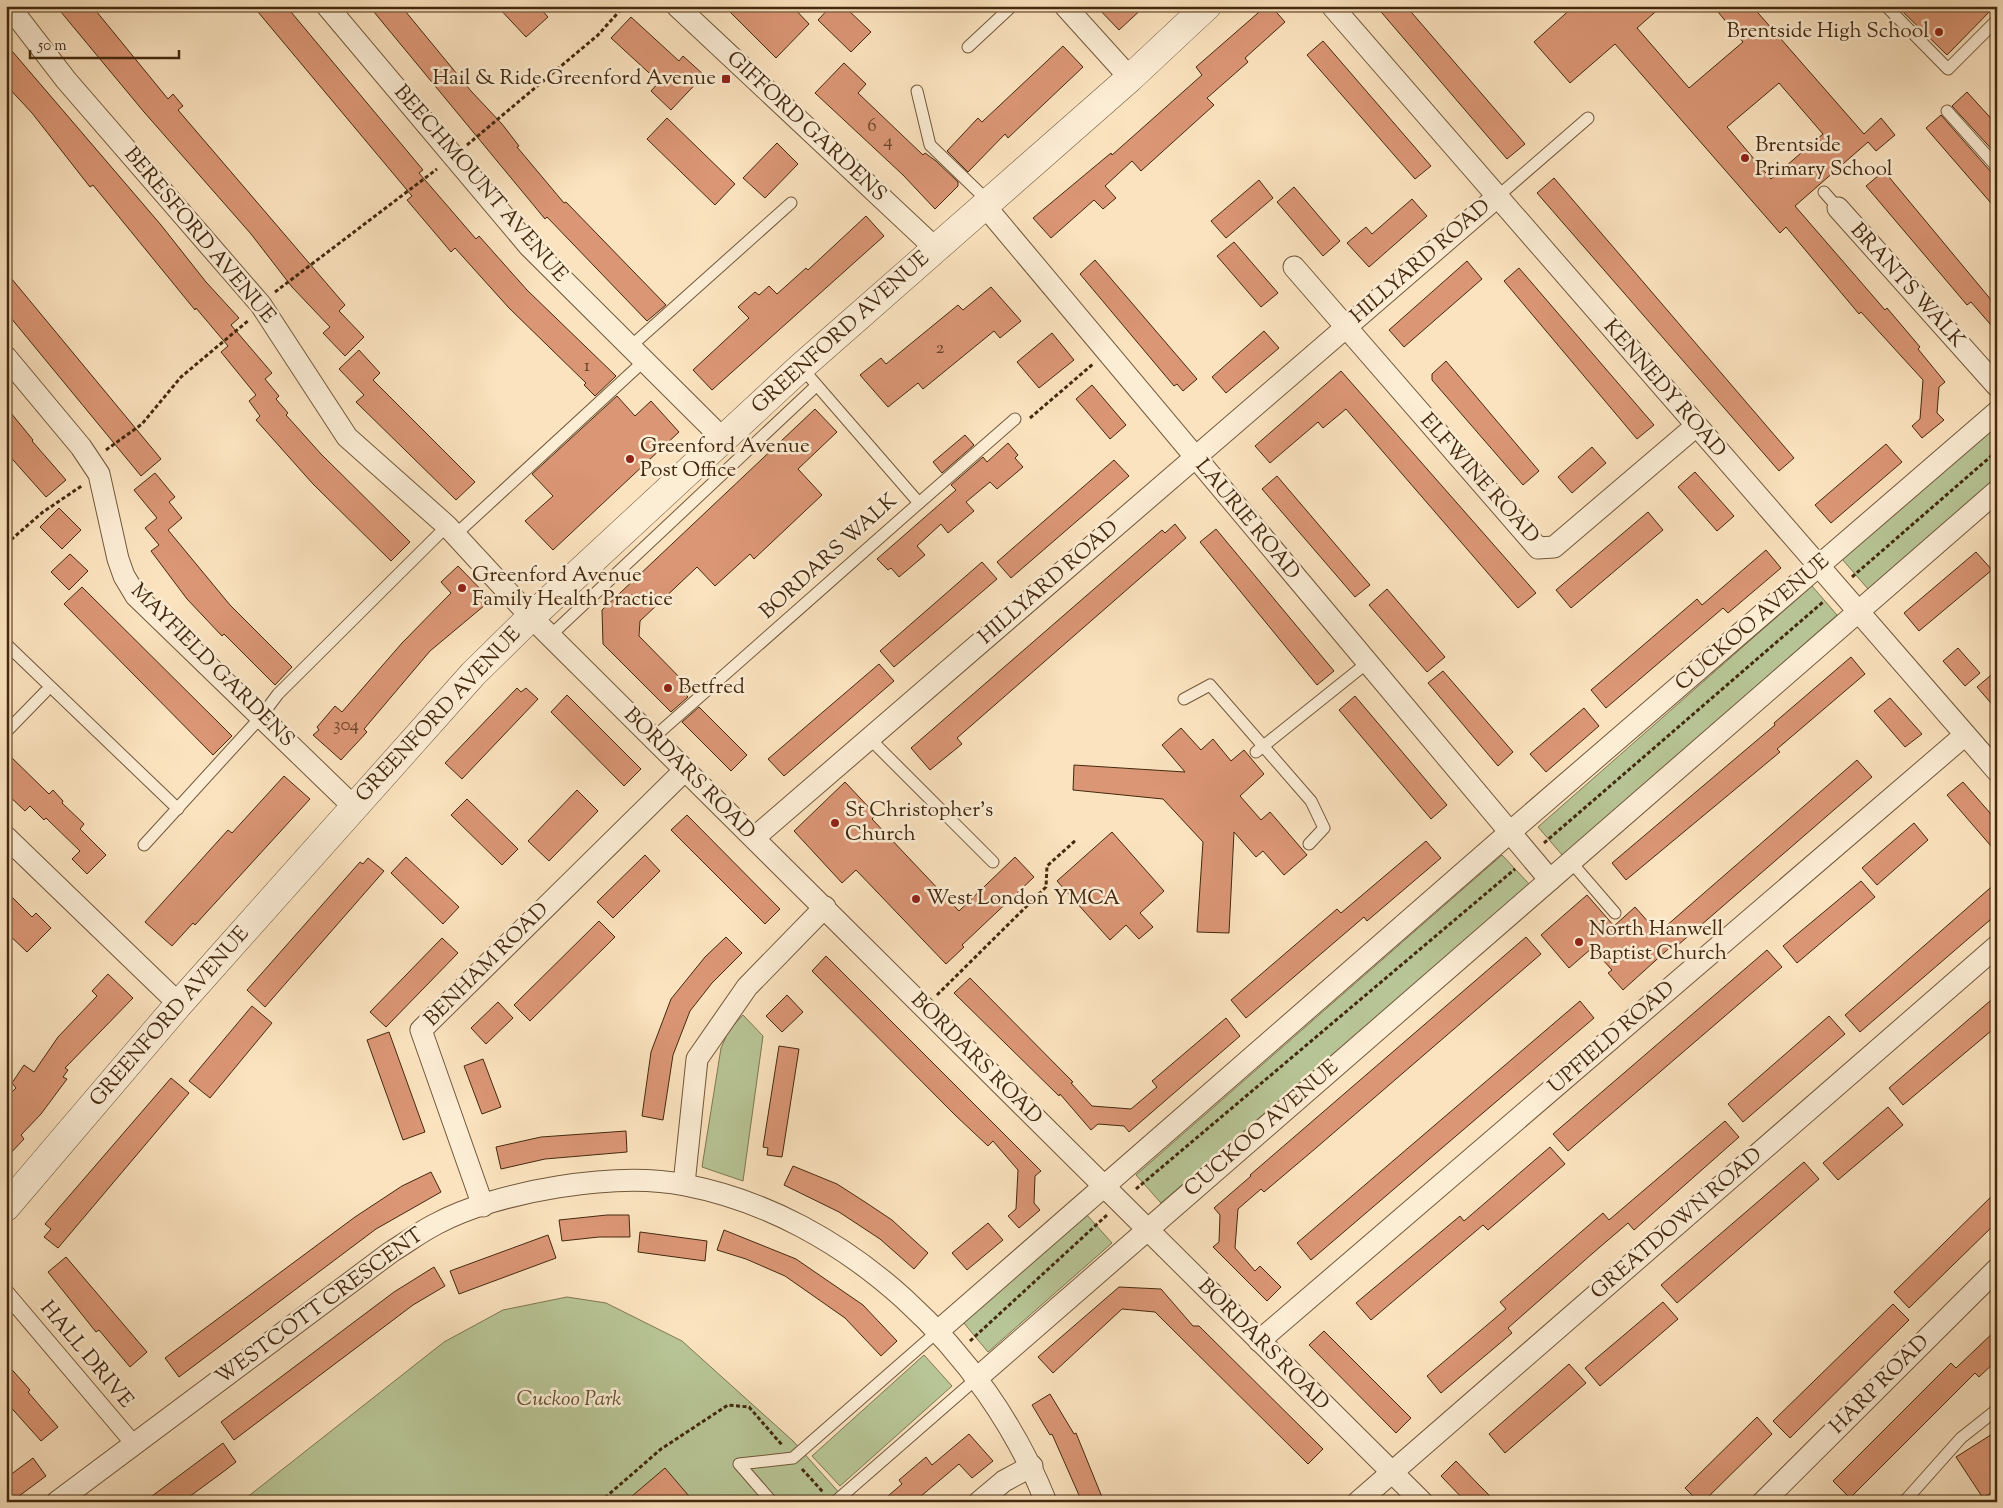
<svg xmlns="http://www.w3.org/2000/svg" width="2003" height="1508" font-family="'Sorts Mill Goudy',serif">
<rect width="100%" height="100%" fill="#fbe3bf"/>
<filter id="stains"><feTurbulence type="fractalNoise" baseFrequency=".004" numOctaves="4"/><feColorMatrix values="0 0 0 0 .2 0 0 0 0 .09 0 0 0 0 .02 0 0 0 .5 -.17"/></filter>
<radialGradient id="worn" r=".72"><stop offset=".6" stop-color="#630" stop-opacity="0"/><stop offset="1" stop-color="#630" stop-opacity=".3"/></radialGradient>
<!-- green -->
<g fill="#b8c596" stroke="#7e7752">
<polygon points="1997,426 1997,477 1868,589 1842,559"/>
<polygon points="1812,586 1837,615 1563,856 1538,827"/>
<polygon points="1502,855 1530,885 1161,1203 1136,1175"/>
<polygon points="743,1015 763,1036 743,1181 702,1167 721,1048 729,1030"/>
<polygon points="1086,1214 1112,1243 988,1352 963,1322"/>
<polygon points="567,1297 606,1303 682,1341 793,1441 842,1496 845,1502 241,1502 444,1342 503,1310"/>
<polygon points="924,1355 952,1386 840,1486 812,1456"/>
</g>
<!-- building -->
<g fill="#db9675" stroke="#44290e" fill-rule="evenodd">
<polygon points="56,6 92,6 168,99 173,94 183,106 178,110 190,124 345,305 339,311 364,337 345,356 323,333 330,327 292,287 251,234 144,112"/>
<polygon points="253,6 286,6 423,170 419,173 476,239 479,236 527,290 616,376 595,396 584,385 586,383 509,308 455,248 451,252 407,200 412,196"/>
<polygon points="369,6 401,6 471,91 502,124 519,146 517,147 564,203 566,202 666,305 647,321 547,217 545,219"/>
<polygon points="497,6 538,6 548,17 526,37"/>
<polygon points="724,6 792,6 809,24 776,58"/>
<polygon points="831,6 844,6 871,32 851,52 818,20"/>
<polygon points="1096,6 1145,6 1119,30"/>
<polygon points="1266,6 1271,6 1285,22 1245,58 1248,62 1207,98 1214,105 1141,171 1132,161 1105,186 1116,198 1103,209 1094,200 1051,238 1033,218 1111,153 1112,155 1202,75 1196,67"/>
<polygon points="1376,6 1406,6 1525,144 1507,159"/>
<path d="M1574,6H1662L1637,28L1689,88L1743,42L1713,6H1752L1864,134L1881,118L1895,135L1876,151L1868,142L1795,206L1885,310L1887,308L1920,347L1918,349L1945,382L1939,387L1937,413L1944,420L1922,438L1912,426L1920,419L1923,380L1861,312L1859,314L1786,227L1780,233L1615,44L1570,83L1534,42ZM1779,83L1823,134L1771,179L1727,127Z"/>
<polygon points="1897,6 1995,6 1947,55"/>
<polygon points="631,17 679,61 683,56 704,75 671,110 651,91 659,82 611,38"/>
<polygon points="1323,41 1431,166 1415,179 1307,55"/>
<polygon points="6,44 161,225 206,282 239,318 231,325 272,373 265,379 279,396 276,399 288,413 286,415 321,454 410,542 391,561 313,484 256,420 260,416 249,401 256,395 221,352 228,346 196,308 195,310 93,185 90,187 32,113 6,85"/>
<polygon points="1063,46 1083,67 1008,138 1005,134 968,172 947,151 978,118 982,122"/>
<polygon points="844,63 866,84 858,93 923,155 925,153 936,161 958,182 958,186 935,209 903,175 815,93"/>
<polygon points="1967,92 1997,125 1997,155 1952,106"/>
<polygon points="1941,115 1991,172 1997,174 1997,210 1926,128"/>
<polygon points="667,118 735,184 715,205 647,139"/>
<polygon points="777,143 798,164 765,198 743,178"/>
<polygon points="1884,171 1997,307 1997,332 1971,302 1967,305 1866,186"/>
<polygon points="1554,178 1794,458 1779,471 1537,193"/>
<polygon points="1259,180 1273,198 1226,238 1211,221"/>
<polygon points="1294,187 1340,241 1323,256 1277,202"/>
<polygon points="1412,199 1427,216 1369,267 1347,243 1366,227 1372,234"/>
<polygon points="866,216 884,236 712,390 693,370 749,318 738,307 755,292 759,295 769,286 777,294 806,268 808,270"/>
<polygon points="1234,242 1278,293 1261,307 1217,256"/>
<polygon points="1095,260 1197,379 1183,391 1177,384 1174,386 1080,274"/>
<polygon points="1467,261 1482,279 1404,347 1389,330"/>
<polygon points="1519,268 1654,425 1637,439 1504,281"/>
<polygon points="6,272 161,459 141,476 6,312"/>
<polygon points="991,287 1021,321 1000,338 994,331 923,389 918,383 888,407 860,375 881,358 886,364 958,305 963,310"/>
<polygon points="1264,331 1279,348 1226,393 1212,377"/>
<polygon points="1052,333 1074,360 1039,388 1017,362"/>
<polygon points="359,350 380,373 373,380 475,482 456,500 356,402 364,395 339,369"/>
<polygon points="1446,361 1539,471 1523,485 1432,380 1432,374"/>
<polygon points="1341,371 1536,593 1518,608 1346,409 1323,428 1318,422 1270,463 1255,446"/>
<polygon points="1092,385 1126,425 1110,439 1076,399"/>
<polygon points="617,396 635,416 651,401 679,432 553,550 525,521 553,496 532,474"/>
<polygon points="6,407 33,440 32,441 66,480 46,497 6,452"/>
<polygon points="815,409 837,432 798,469 822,495 754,559 750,554 715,586 697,567 640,621 639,636 688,686 683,691 688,697 671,712 603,644 602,610"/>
<polygon points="965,435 974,445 942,473 933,462"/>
<polygon points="1008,443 1018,455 1015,458 1023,467 997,489 990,482 966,502 974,511 948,533 941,524 917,546 925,555 899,577 891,568 888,570 877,559 956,490 951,485 983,457 987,462"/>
<polygon points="1886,444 1902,462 1831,523 1815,505"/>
<polygon points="1592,447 1606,463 1572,493 1558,477"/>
<polygon points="1114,460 1129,476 1011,578 997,562"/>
<polygon points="1695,472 1734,516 1717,531 1678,487"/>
<polygon points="155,473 175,497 169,502 182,518 168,530 230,605 292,667 275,685 224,634 222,636 187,599 151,551 159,545 145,528 157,518 134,490"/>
<polygon points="1277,476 1370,585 1355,597 1262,489"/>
<polygon points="59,508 81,530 62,549 40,527"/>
<polygon points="1648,512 1663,530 1571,608 1556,590"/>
<polygon points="1175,524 1186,538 957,738 962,744 930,770 911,748 1162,530 1165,533"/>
<polygon points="1216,529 1334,671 1317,685 1200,542"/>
<polygon points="1766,550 1781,568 1728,613 1723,608 1606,708 1591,690 1697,599 1702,605"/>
<polygon points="1976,552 1992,570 1919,631 1904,613"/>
<polygon points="70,554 88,571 69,590 51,572"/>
<polygon points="982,562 997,579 894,667 880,651"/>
<polygon points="458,566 491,600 430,651 364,729 367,732 341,760 313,735 319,730 317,727 335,706 342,712 402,643 451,593 441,582"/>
<polygon points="82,587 232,736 213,755 64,604"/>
<polygon points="1387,589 1445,657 1427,672 1369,605"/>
<polygon points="1958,648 1980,673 1965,686 1943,661"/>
<polygon points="1851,657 1865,674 1777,749 1780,752 1626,880 1612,863 1775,725 1774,723"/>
<polygon points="879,664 894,681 784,776 768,759"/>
<polygon points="1997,670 1997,710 1977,687"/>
<polygon points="1443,671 1513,752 1498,766 1428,683"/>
<polygon points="517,688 521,692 526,688 538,699 462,779 445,763"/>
<polygon points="567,695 641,769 624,786 551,712"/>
<polygon points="1355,696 1447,805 1431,819 1339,710"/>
<polygon points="1890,698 1922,734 1905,747 1874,711"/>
<polygon points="699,707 747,755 731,771 682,722"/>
<polygon points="1584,708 1599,726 1546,772 1530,754"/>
<polygon points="1181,728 1201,750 1213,739 1231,761 1244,750 1264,774 1240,796 1261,820 1270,812 1307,855 1284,875 1263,851 1256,857 1234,832 1229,933 1197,932 1203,842 1163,799 1073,790 1074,765 1185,772 1162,745"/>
<polygon points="6,752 49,794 53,790 63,801 62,803 84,824 80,829 106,855 87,874 72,859 80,851 46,818 44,820 30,806 25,811 6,793"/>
<polygon points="1857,760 1872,777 1678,945 1676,942 1623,990 1608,973 1612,970 1592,948 1569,968 1541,935 1587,895 1614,926 1635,907 1658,933"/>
<polygon points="284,776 310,799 195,925 193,923 172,946 145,922 228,830 232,833"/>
<polygon points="845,782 876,815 872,819 959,911 1015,857 1034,877 962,945 964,947 946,964 856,870 842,883 794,831"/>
<polygon points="1963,782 1997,821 1997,853 1947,795"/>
<polygon points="577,790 598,811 549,861 528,841"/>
<polygon points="467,799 518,849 502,865 451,815"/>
<polygon points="687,815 780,909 765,924 671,830"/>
<polygon points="1914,823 1928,840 1877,885 1862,868"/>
<polygon points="1112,832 1164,891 1140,913 1153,927 1139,939 1126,925 1110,940 1057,881"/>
<polygon points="1426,841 1441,858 1367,921 1364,917 1246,1018 1231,1000 1337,909 1341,913"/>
<polygon points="645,855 660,871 613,918 597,902"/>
<polygon points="406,857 459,907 443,924 391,873"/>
<polygon points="368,858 384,871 265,1007 247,990 360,862 363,864"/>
<polygon points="1861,881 1875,897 1797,963 1783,946"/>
<polygon points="1997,882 1997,914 1860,1032 1845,1015"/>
<polygon points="6,891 32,917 36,913 51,928 27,952 6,932"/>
<polygon points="599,921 615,937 530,1021 514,1005"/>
<polygon points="726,937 742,953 712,983 690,1011 673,1055 663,1120 642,1116 651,1052 671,999 705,957"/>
<polygon points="1526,937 1541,954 1316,1148 1264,1192 1261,1189 1238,1209 1235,1248 1255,1271 1260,1266 1281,1287 1267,1301 1213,1247 1219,1242 1220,1215 1214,1208 1251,1176 1250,1175"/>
<polygon points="442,938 458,953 386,1027 370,1012"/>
<polygon points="1767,950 1782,967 1568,1151 1553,1134"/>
<polygon points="826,956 1041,1171 1035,1176 1034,1203 1040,1210 1019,1228 1008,1216 1016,1209 1018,1170 993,1141 988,1146 955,1115 812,971"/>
<polygon points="108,974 133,998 65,1068 68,1070 63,1077 67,1079 41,1114 21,1135 24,1139 6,1158 6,1098 16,1088 12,1083 24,1065 34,1072 58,1037 97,996 92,991"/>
<polygon points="970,978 1073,1082 1071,1083 1092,1106 1131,1109 1157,1087 1152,1081 1226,1018 1240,1036 1129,1132 1124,1126 1098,1124 1091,1130 1060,1094 1059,1096 954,993"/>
<polygon points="787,995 803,1012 782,1032 766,1016"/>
<polygon points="1997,995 1997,1026 1903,1105 1889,1088"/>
<polygon points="1580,1001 1594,1018 1311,1260 1297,1243"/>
<polygon points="498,1002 513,1018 486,1044 471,1028"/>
<polygon points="252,1006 272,1023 210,1098 189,1081"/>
<polygon points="1829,1016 1845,1034 1743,1122 1728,1104"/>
<polygon points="389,1032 425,1132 403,1140 367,1040"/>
<polygon points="779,1046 799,1049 782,1157 767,1155 768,1148 763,1147"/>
<polygon points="483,1059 501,1107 482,1114 464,1066"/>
<polygon points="171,1078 189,1093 58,1248 44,1237 51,1229 45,1224"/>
<polygon points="1888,1107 1903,1125 1838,1180 1823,1163"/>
<polygon points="1725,1121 1739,1137 1634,1230 1628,1223 1593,1253 1508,1328 1512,1333 1441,1393 1427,1376 1506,1309 1500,1302 1603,1213 1609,1220"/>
<polygon points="626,1131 627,1152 545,1159 501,1169 496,1147 541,1137"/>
<polygon points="1550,1147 1565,1164 1488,1230 1483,1225 1371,1320 1356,1303 1460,1216 1464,1221"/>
<polygon points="1804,1162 1819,1179 1677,1303 1661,1285"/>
<polygon points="793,1166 837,1184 865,1202 892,1220 928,1253 914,1269 880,1239 839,1212 784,1185"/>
<polygon points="431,1172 441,1192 376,1229 179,1377 165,1358 355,1217 402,1186"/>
<polygon points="1997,1191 1997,1222 1909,1308 1894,1292"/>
<polygon points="607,1215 629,1215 630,1237 599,1237 562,1241 559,1220"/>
<polygon points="988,1223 1003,1240 967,1270 952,1253"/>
<polygon points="724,1230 796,1259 863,1305 897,1341 881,1356 845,1318 785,1276 746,1259 717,1250"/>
<polygon points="640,1232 707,1241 705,1261 638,1252"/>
<polygon points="548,1235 556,1258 459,1294 450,1271"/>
<polygon points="66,1257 147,1352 130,1367 99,1330 96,1332 48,1272"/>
<polygon points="434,1267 445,1286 413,1305 234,1440 221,1422 394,1292"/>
<polygon points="1119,1287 1161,1289 1193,1326 1199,1326 1323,1449 1308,1464 1155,1312 1122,1309 1053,1373 1038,1357"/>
<polygon points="1663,1302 1678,1319 1600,1386 1585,1368"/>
<polygon points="1893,1304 1909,1320 1790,1438 1773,1421"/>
<polygon points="1997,1329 1997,1360 1979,1377 1975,1373 1850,1498 1833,1481 1951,1363 1956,1368"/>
<polygon points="1324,1331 1411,1418 1396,1433 1309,1345"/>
<polygon points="6,1363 30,1390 28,1392 58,1427 41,1441 6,1402"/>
<polygon points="1569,1364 1586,1383 1505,1453 1489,1434"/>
<polygon points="1050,1394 1074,1434 1076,1433 1104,1502 1082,1502 1052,1434 1050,1435 1032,1405"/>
<polygon points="1757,1417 1772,1434 1703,1502 1699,1502 1685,1488"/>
<polygon points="1997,1431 1997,1489 1983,1498 1956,1457"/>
<polygon points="969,1434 993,1461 972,1478 959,1464 914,1502 881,1502 902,1484 899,1480 926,1457 932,1465"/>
<polygon points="223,1443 236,1462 223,1472 182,1502 144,1502"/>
<polygon points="33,1458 46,1476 11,1502 6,1502 6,1478"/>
<polygon points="1456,1461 1477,1483 1496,1502 1466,1502 1441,1476"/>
<polygon points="665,1468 694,1502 625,1502"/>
</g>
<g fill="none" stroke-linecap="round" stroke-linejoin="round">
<!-- service casing -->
<g stroke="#72583a" stroke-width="13">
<g id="service">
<polyline points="1886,6 1948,69 1997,20"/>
<polyline points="968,47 1012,6"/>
<polyline points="917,91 930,145 989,202"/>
<polyline points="1947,111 1997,167"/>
<polyline points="1824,192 1838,208"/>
<polyline points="1497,197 1588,118"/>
<polyline points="630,347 791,203"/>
<polyline points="919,503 1015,419"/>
<polyline points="455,535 644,361"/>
<polyline points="551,635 816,386"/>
<polyline points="6,644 178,809"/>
<polyline points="1184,699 1210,685 1311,801 1324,828 1309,844"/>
<polyline points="6,732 45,692"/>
<polyline points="653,738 919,503 801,367"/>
<polyline points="869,738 993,862"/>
<polyline points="1256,752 1367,663"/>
<polyline points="144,845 260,718 278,694 447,526"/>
<polyline points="1571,862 1615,913"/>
<polyline points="772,1502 739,1464 793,1458 937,1332"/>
<polyline points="835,1502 976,1379"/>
<polyline points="1904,1502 1961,1438 1995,1411"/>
</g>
</g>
<!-- pedestrian casing -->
<g stroke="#72583a" stroke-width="18">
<polyline id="pedestrian" points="6,1293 134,1444"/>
</g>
<!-- minor casing -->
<g stroke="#72583a" stroke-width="23">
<g id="minor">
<polyline points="9,6 66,80 261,305 347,437 447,526 531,617 1422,1502"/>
<polyline points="327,6 529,246 724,440"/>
<polyline points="677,6 935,248"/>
<polyline points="1065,6 1130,78"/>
<polyline points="1332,6 1997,771"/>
<polyline points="985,206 1550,880"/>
<polyline points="1838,208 1997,386"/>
<polyline points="1294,267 1538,548 1554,547 1696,426"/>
<polyline points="6,357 81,447 99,474 118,559 124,576 136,596 354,807"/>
<polyline points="6,837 179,1004"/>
<polyline points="754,838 1497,197"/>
<polyline points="684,1184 697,1059 747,987 825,907"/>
<polyline points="483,1206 421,1030 685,770"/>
<polyline points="937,1332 1509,833 1997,412"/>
<polyline points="1259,1341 1965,735"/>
<polyline points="976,1379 1997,491"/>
<path d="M57,1502L391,1252C406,1243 420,1232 436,1224C497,1191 617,1171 685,1185C847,1216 986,1351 1046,1502"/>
<polyline points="979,1502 1004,1481 1032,1466"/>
<polyline points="1358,1502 1997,946"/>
<polyline points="1763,1502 1997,1269"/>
</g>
</g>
<!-- tertiary casing -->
<g stroke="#72583a" stroke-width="29">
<polyline id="tertiary" points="6,1207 179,1004 473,674 531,617 801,367 1130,78 1207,6"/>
</g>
<!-- path -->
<g stroke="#44290e" stroke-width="3" stroke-dasharray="4 2.5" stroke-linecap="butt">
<polyline points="1996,94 1997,94"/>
<polyline points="467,145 598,35 624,6"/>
<polyline points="275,292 437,169"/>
<polyline points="1030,418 1093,364"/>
<polyline points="106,450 142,424 181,377 249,320"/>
<polyline points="6,544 43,512 83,485"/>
<polyline points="1852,577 1997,451"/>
<polyline points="1544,843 1823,602"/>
<polyline points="937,995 1046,887 1047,866 1076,840"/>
<polyline points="1136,1189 1515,869"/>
<polyline points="970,1341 1107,1215"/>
<polyline points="802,1469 823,1492"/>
<polyline points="600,1502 661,1449 728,1405 749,1407 782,1445"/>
</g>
<!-- service -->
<use href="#service" stroke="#fcedd5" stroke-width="11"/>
<!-- pedestrian -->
<use href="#pedestrian" stroke="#fcedd5" stroke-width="16"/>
<!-- minor -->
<use href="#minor" stroke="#fcedd5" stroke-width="21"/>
<!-- tertiary -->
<use href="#tertiary" stroke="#fcedd5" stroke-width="28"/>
</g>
<!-- markers -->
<g fill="#8f2418" stroke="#fcedd5" stroke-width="2">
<circle cx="1939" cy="32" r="5"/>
<rect x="721" y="74" width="10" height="10" rx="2.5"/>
<circle cx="1745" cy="158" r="5"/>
<circle cx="630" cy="459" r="5"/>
<circle cx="462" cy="588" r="5"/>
<circle cx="668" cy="688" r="5"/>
<circle cx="835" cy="823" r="5"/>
<circle cx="916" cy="899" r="5"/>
<circle cx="1579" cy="942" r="5"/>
</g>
<g text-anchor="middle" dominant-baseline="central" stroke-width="5" stroke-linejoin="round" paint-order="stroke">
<!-- number labels -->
<g font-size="19" fill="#6a4428">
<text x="872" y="126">6</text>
<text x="888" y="141">4</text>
<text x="940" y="348">2</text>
<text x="587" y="366">1</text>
<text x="346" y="725">304</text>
</g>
<!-- poi labels -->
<g font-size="21" fill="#44290e" stroke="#fcedd5" text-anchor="start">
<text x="1929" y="32" text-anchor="end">Brentside High School</text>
<text x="716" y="79" text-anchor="end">Hail &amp; Ride Greenford Avenue</text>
<text x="1755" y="146">Brentside<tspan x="1755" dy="24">Primary School</tspan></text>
<text x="640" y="447">Greenford Avenue<tspan x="640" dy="24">Post Office</tspan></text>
<text x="472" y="576">Greenford Avenue<tspan x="472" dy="24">Family Health Practice</tspan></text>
<text x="678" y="688">Betfred</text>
<text x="845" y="811">St Christopher's<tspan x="845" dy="24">Church</tspan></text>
<text x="926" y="899">West London YMCA</text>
<text x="1589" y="930">North Hanwell<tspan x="1589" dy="24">Baptist Church</tspan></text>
</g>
<!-- street labels -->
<g font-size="21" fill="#44290e" stroke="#fcedd5">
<text transform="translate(806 127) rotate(43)">GIFFORD GARDENS</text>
<text transform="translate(480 184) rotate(49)">BEECHMOUNT AVENUE</text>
<text transform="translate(199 236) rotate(50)">BERESFORD AVENUE</text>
<text transform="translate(1421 262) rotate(-41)">HILLYARD ROAD</text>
<text transform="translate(1907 286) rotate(48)">BRANTS WALK</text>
<text transform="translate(841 333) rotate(-42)">GREENFORD AVENUE</text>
<text transform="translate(1664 389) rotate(49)">KENNEDY ROAD</text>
<text transform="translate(1479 479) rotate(48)">ELFWINE ROAD</text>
<text transform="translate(1247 520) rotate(50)">LAURIE ROAD</text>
<text transform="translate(829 557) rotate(-42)">BORDARS WALK</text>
<text transform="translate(1049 583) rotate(-41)">HILLYARD ROAD</text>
<text transform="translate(1753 623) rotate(-41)">CUCKOO AVENUE</text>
<text transform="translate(212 666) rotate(45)">MAYFIELD GARDENS</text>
<text transform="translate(439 715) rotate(-47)">GREENFORD AVENUE</text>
<text transform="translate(689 774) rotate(45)">BORDARS ROAD</text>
<text transform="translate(487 965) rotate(-45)">BENHAM ROAD</text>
<text transform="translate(170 1017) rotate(-49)">GREENFORD AVENUE</text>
<text transform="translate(1612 1038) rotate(-41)">UPFIELD ROAD</text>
<text transform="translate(976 1059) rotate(45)">BORDARS ROAD</text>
<text transform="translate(1262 1129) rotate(-41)">CUCKOO AVENUE</text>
<text transform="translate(1677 1224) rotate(-41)">GREATDOWN ROAD</text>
<text transform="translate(320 1307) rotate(-36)">WESTCOTT CRESCENT</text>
<text transform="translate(1263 1345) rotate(45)">BORDARS ROAD</text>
<text transform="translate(86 1355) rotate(50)">HALL DRIVE</text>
<text transform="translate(1880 1385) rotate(-45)">HARP ROAD</text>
</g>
<!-- park labels -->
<g font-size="21" font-style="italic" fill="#615030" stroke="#fcedd5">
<text x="569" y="1400">Cuckoo Park</text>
</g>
</g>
<!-- margin -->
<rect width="2003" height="1508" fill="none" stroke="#fbe3bf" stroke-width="25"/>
<rect x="8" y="8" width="1988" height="1493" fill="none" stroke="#44290e" stroke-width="2.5"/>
<rect x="12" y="12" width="1978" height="1483" fill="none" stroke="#44290e"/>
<!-- scale -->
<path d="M30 50v8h149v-8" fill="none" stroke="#44290e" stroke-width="2.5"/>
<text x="38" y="50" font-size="15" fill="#44290e" stroke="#fcedd5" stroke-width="4" paint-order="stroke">50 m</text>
<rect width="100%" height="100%" filter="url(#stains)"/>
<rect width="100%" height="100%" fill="url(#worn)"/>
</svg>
